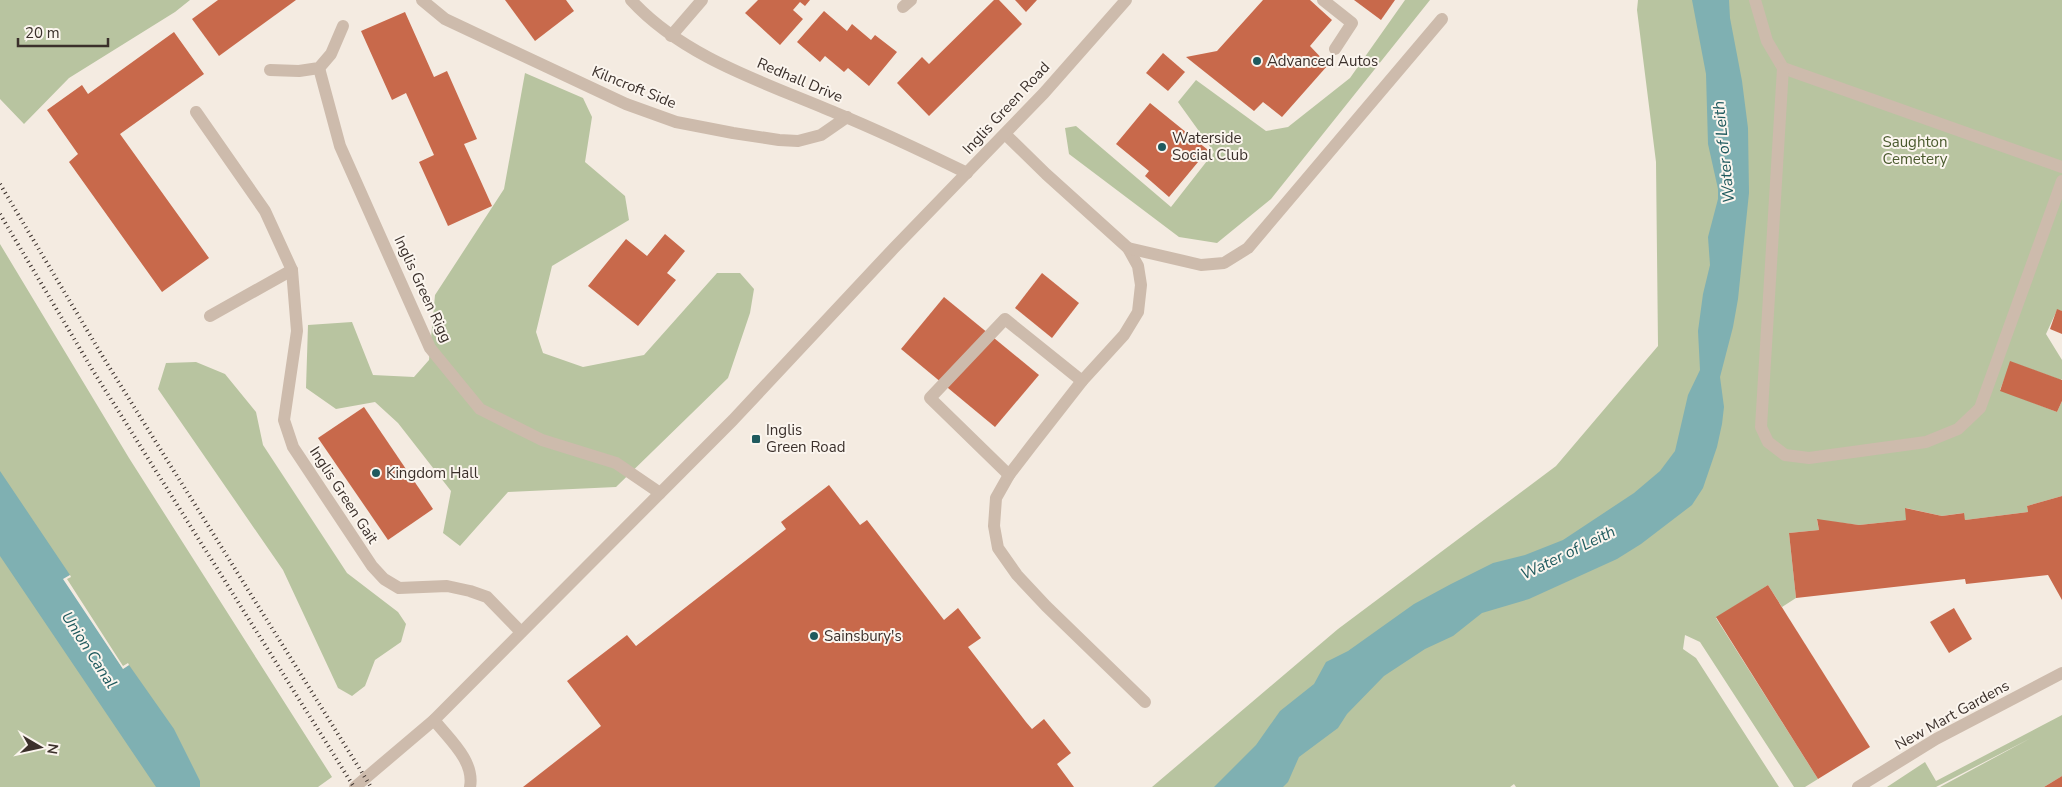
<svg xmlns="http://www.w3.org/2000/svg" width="2062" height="787" font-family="'Nunito Sans',sans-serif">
<rect width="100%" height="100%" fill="#f4ebe1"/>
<!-- green -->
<g fill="#b8c4a0">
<polygon points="0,0 190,0 175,12 69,78 24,124 0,99"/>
<polygon points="1405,0 1430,0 1271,199 1217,243 1179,237 1069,154 1065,128 1076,126 1171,207 1214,152 1178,102 1196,80 1266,131 1288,127 1350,78"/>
<polygon points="1638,0 2062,0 2062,311 2057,310 2046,334 2062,360 2062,379 2061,380 2011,362 2000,390 2057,412 2062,401 2062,496 2027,506 2028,512 1965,520 1963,513 1942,516 1906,508 1906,520 1859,525 1817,520 1819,530 1789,533 1796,598 1782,607 1768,585 1716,618 1818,779 1805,787 1794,787 1700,642 1685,635 1683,649 1696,658 1779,787 1516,787 1514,784 1510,787 1152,787 1338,629 1556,466 1658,346 1656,162 1637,10"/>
<polygon points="525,73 583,98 592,117 585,162 625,196 629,220 552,266 536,332 543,353 583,367 644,355 717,273 740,273 754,289 750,313 728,378 616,487 508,492 460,546 443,533 451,491 398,423 375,402 336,409 306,388 308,325 352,322 373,375 414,377 429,360 435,295 504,189"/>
<polygon points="0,244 129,458 332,777 318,787 0,787"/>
<polygon points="196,362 225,374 256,412 263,445 347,573 398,612 406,624 401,642 375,660 365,686 352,696 338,688 283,570 158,389 166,363"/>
<polygon points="2062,715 2062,776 2044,787 1940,787 2031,738 1936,787 1887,787 1925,762 1936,781"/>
</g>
<!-- water -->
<g fill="#7fb0b2">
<polygon points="1692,0 1729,0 1730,18 1742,81 1748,128 1749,193 1738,299 1733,327 1720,377 1724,407 1722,424 1717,447 1703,488 1692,505 1641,544 1617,559 1529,599 1482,613 1453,636 1425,649 1384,676 1347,714 1338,728 1299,757 1288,782 1283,787 1214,787 1256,745 1280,711 1314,684 1326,662 1348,651 1414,604 1451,584 1493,563 1525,555 1563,540 1634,493 1660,471 1675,451 1688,395 1700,370 1698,331 1703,294 1710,265 1708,237 1718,199 1718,189 1708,144 1706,74"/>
<polygon points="0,471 70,575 64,579 123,669 129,665 174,729 200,781 200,787 156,787 0,556"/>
</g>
<!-- pier -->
<polygon fill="#f4ebe1" points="70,575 71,577 67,579 123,666 128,663 129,665 123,669 63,579"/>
<!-- building -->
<g fill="#c8694b">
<polygon points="218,0 296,0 219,56 192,19"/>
<polygon points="505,0 566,0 574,11 535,41"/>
<polygon points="758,0 810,0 805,6 800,2 793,10 803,19 780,45 745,13"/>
<polygon points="994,0 999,0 1022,24 929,116 897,83 922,57 929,64"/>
<polygon points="1015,0 1037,0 1026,12"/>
<polygon points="1263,0 1310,0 1332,20 1310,46 1328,65 1282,117 1263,102 1254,111 1186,57 1217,51"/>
<polygon points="1354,0 1395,0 1381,20"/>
<polygon points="824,11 847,31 852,24 871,40 875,35 897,52 869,86 848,68 844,72 825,56 820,62 797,42"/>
<polygon points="405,12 434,77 447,71 477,139 464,144 492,206 448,226 419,162 434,155 406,93 392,100 361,31"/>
<polygon points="174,32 204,74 120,134 209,258 162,292 69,162 78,154 47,110 82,85 88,94"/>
<polygon points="1163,53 1185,72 1168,91 1146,73"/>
<polygon points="1150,103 1208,150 1169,197 1145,176 1149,171 1116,144"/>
<polygon points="665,234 685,251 667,273 676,280 638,326 588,286 626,239 647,256"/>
<polygon points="1042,273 1079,303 1052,338 1015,308"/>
<polygon points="944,297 1039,375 995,427 901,349"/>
<polygon points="2057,309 2062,311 2062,334 2050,329"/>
<polygon points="2010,361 2062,380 2062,401 2057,412 2000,391"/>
<polygon points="364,407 433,509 388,540 318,438"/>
<polygon points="829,485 860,525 867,520 944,620 958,608 981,638 968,647 1026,722 1032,729 1044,719 1071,753 1057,764 1074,787 523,787 601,726 567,681 627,635 636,646 786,529 781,522"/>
<polygon points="2062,496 2062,600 2048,575 1966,584 1965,579 1796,598 1789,533 1819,530 1817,519 1859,525 1906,520 1905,508 1942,516 1964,513 1965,520 2028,512 2027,506"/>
<polygon points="1768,585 1870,747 1818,779 1716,617"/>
<polygon points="1954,608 1972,639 1949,653 1930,622"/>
<polygon points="2062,776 2062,787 2044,787"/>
</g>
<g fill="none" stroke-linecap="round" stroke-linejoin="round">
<!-- minor -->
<g stroke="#cdbbac" stroke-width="12">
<polyline points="422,0 445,19 626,104 676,122 733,133 779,140 798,141 821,135 847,117"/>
<path d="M631,0C684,58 766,83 836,113C880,131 924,152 967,173"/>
<polyline points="1323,0 1352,23 1335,49"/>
<polyline points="1755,0 1767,41 1783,68 2062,167"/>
<polyline points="903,7 911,0"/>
<polyline points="671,36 702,0"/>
<polyline points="319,68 340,146 430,348 480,409 542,440 616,463 660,493"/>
<polyline points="1783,68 1761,427 1768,442 1785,455 1809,458 1926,442 1958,429 1980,408 2062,181"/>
<polyline points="270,70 299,71 319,68 331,54 343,26"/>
<polyline points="196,112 265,211 292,270 297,331 284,420 293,447 372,566 384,579 399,588 447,586 470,591 487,597 521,632"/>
<polyline points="1005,134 1046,174 1128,248 1138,266 1141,285 1138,312 1124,335 1082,381 1032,445 1009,475 996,498 994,526 998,548 1017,575 1046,606 1145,702"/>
<polyline points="1128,248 1201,265 1224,263 1248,248 1442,19"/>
<polyline points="210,316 292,270"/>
<polyline points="1009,475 930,398 1005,319 1082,381"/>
<path d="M434,720C449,739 475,761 470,787"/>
<polyline points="355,787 434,720 733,420 894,248 1044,93 1126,0"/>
<polyline points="1858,787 1936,739 2062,673"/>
</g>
<!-- rail -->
<g stroke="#3b302b" stroke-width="4" stroke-dasharray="1 4" stroke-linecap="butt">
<polyline points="0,184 106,362 371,787"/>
<polyline points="0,214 92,369 354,787"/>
</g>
</g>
<!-- markers -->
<g fill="#1f5a5e" stroke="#fbf5ee" stroke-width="2">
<circle cx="1257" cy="61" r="5"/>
<circle cx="1162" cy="147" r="5"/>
<rect x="751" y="434" width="10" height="10" rx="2.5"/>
<circle cx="376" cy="473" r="5"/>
<circle cx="814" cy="636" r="5"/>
</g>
<g text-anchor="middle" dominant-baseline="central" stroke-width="4" stroke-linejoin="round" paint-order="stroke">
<!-- poi labels -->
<g font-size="15" fill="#3b302b" stroke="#fbf5ee" text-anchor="start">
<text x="1267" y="61">Advanced Autos</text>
<text x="1172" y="138">Waterside<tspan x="1172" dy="17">Social Club</tspan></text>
<text x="766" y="430">Inglis<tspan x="766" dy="17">Green Road</tspan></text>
<text x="386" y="473">Kingdom Hall</text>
<text x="824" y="636">Sainsbury's</text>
</g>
<!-- street labels -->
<g font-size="15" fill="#3b302b" stroke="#fbf5ee">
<text transform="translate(800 80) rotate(23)">Redhall Drive</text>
<text transform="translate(634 87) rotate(22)">Kilncroft Side</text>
<text transform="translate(1006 108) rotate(-47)">Inglis Green Road</text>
<text transform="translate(423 289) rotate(65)">Inglis Green Rigg</text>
<text transform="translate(344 495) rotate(57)">Inglis Green Gait</text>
<text transform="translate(1952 715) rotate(-29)">New Mart Gardens</text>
</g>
<!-- park labels -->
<g font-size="15" fill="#4a5a2e" stroke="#fbf5ee">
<text x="1915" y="142">Saughton<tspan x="1915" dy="17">Cemetery</tspan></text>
</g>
<!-- water labels -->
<g font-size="16" font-style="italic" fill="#1f5a5e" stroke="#fbf5ee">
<text transform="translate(1724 152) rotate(-96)">Water of Leith</text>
<text transform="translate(1568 553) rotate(-26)">Water of Leith</text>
<text transform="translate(89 650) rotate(57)">Union Canal</text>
</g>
</g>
<!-- north arrow -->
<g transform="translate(40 747) rotate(99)" stroke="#fbf5ee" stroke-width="4" paint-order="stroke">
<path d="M0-4L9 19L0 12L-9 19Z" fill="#3b302b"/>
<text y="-8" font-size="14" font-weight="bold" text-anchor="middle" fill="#3b302b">N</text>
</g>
<!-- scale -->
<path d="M18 38v8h90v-8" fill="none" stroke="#3b302b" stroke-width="2.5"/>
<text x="25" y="38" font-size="15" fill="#3b302b" stroke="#fbf5ee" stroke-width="4" paint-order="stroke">20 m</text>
</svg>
